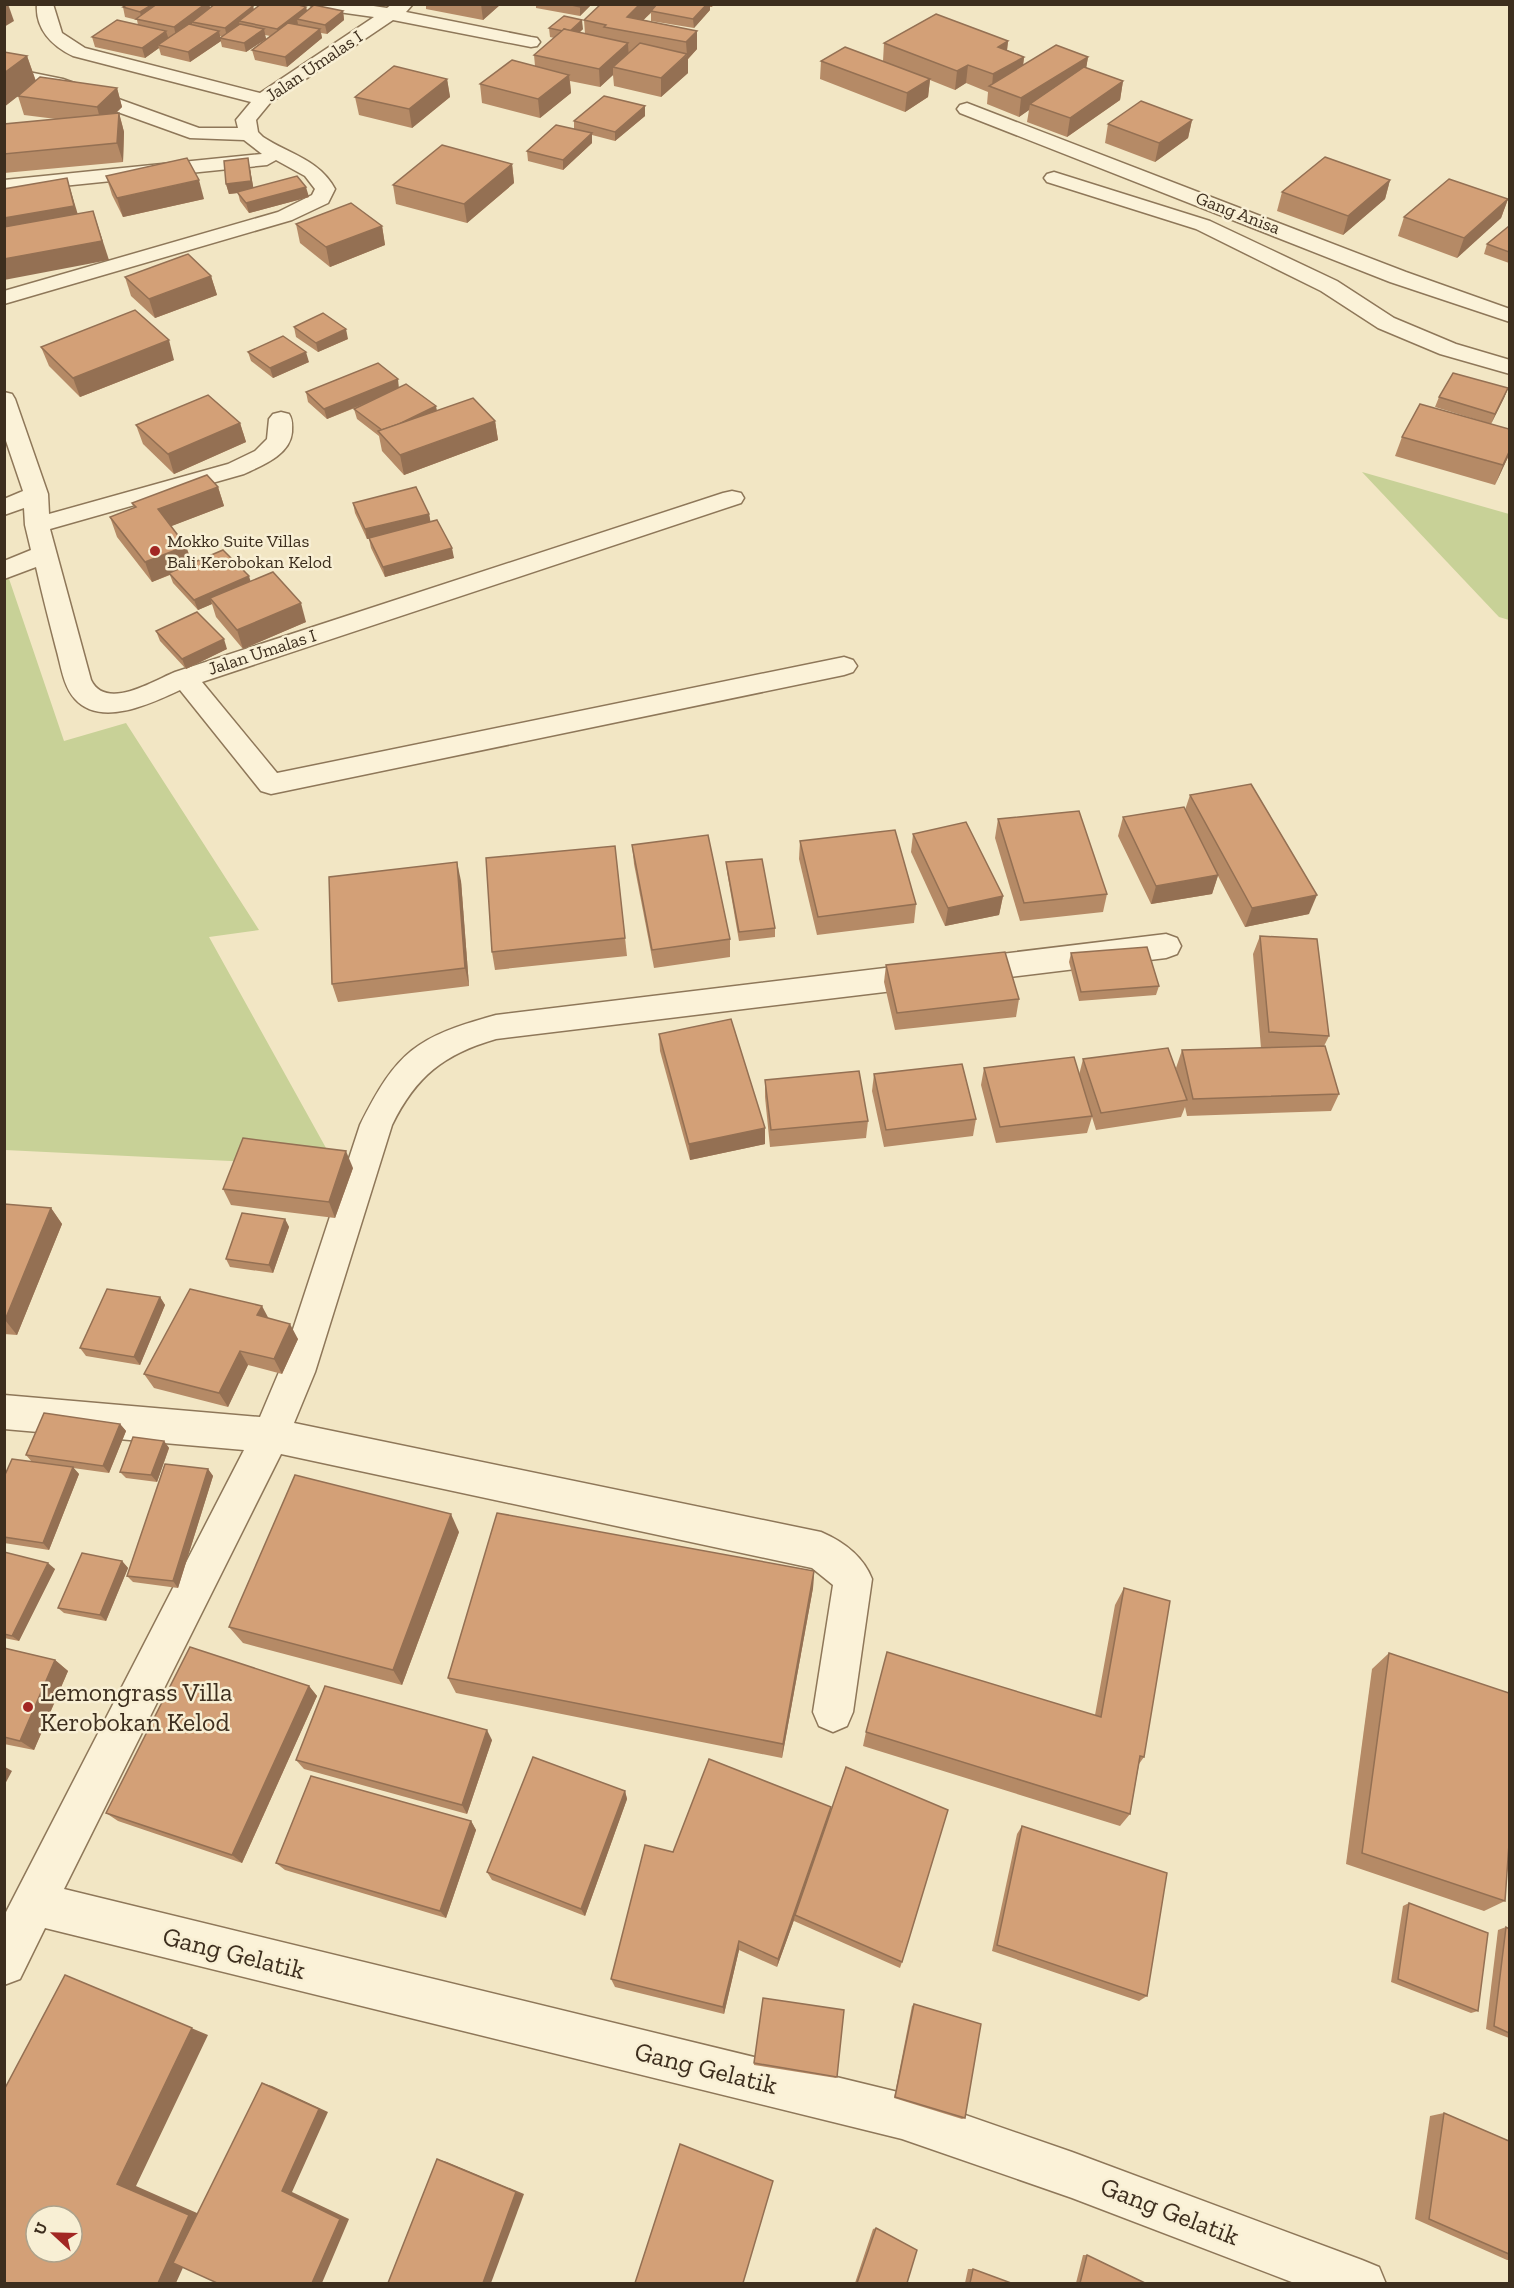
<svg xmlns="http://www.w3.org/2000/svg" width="1514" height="2288" font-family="'Zilla Slab',serif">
<rect width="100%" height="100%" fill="#f2e6c4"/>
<!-- green -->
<g fill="#c8d197">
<polygon points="1362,472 1509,514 1509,620 1499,617"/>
<polygon points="4,564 64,741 126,723 259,930 209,937 336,1166 5,1150"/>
</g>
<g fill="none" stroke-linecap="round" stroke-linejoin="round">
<!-- minor casing -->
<g stroke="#8e7759" stroke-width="3">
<g id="minor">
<path d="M37,4H53L62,33L85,48L260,93L374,17L317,9L309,4H360L387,8L392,4H413L406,12L531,37L537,38L540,42L537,46L531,47L393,20L270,103L256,120L258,132L263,137C289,154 320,160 335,189L328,203L292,220L4,304V291L278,212L312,195L315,189L305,176L276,160L267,165L4,192V180L262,154L244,140L190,138L51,88L4,78V67L63,79L199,128H238L236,120L251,102L73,56C52,46 35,29 37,4Z"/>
<polygon points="967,103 1406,272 1510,309 1510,322 1390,282 960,113 957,109 960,105"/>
<polygon points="1054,172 1210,221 1337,281 1394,318 1456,344 1510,360 1510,374 1440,354 1378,328 1321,291 1196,229 1047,182 1044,178 1047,174"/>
<path d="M4,392L12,394L15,399L48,494L49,514L228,464L255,451L267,439L269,419L273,414L281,412L289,414C293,420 292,425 292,432C290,455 263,465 244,474L50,529L91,680C106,711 153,681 175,672L723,493L732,491L741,493L744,498L741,503L202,682L277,773L844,657L853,660L857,666L853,672L844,675L271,794L261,791L180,690C152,703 101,728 75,699C63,686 61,665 56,648C49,621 42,594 36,567L4,579V561L31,550L25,525L24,508L4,515V499L23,491L4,435Z"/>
<path d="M1166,934L1177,938L1181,946L1177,954L1166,958L496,1039C444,1054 416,1076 392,1125L315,1372L294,1423L821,1532C844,1542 863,1556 872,1579L853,1712L847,1726L833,1732L819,1726L813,1712L833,1585L812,1568L281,1454L64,1889L902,2093L1072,2152L1362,2260L1379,2267L1386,2284H1297L1072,2198L902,2139L45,1928L20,1979L4,1985V1916L244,1450L4,1429V1395L260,1417L279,1372L360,1125C397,1051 416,1037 496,1015Z"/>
</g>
</g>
<!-- minor -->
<use href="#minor" fill="#fbf2d8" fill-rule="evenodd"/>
</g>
<!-- wall -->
<g fill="#b58a66">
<polygon points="209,4 210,8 253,6 254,10 306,7 307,11 343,11 344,20 327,34 321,33 322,38 287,67 255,60 252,50 270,36 265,35 266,39 246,52 222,47 220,38 222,36 220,36 221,41 190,62 161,55 159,48 145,58 95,47 92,37 138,25 137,20 125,17 123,7 157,5"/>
<polygon points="426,4 501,4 483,20 426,9"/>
<polygon points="536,4 592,4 580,16 536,8"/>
<polygon points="601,4 714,4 712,7 710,7 710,10 694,28 651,21 651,13 643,20 697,31 697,49 688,59 688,73 661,97 614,86 613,75 600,87 570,81 571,93 540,118 482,103 480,84 535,66 534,55 554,38 550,37 549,28 583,29 579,33 585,34 584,20"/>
<polygon points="1008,41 1007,50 1024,57 1023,65 1088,57 1086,68 1123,81 1120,100 1067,137 1027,122 1029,110 1019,117 987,104 988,92 966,83 955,90 930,80 928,97 905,112 820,79 821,61 883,61 884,43"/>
<polygon points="4,52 27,56 36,81 117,88 122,107 115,114 119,113 124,132 123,162 4,173 4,124 56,119 24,115 18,96 4,107"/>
<polygon points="447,79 450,97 412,128 359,115 355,97"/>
<polygon points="645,116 615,141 592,135 592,143 563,170 528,161 527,151 574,129 574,121"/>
<polygon points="1192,120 1188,138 1155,162 1105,143 1108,124"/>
<polygon points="512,164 514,183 467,223 396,204 393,185"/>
<polygon points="250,168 253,187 309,197 249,213 240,201 238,193 229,194 226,184"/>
<polygon points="106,176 204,199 123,217 112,195"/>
<polygon points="1390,180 1385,199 1343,235 1277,211 1282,192"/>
<polygon points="1508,199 1501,218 1457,258 1398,236 1404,217"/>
<polygon points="296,224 382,226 385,245 330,267 300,243"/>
<polygon points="1509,226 1509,263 1484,254 1487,244"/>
<polygon points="211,276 217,295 155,318 131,296 125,277"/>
<polygon points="294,327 348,339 318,352 296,337"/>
<polygon points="41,347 174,360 80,397 49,366"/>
<polygon points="248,352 309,362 273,378 251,361"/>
<polygon points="399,388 437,411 495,421 498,440 404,475 382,451 379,436 357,419 354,409 370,402 327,419 308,402 306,392"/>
<polygon points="1508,388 1504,398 1491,424 1435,407 1439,397"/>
<polygon points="240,423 246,442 174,474 143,444 136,425"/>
<polygon points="1402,437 1509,455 1495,485 1395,456"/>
<polygon points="218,487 224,506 171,526 192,563 250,581 306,622 243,649 216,617 212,604 198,610 173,583 170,575 152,582 117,537 110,517 134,508 132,503"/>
<polygon points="353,503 429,514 430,522 454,558 385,577 371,548 369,539 367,539 355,513"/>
<polygon points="156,631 227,649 186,669 160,641"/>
<polygon points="1190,795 1309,914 1245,927 1218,876 1212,894 1151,904 1118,836 1123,817 1185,810"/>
<polygon points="998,819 1107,894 1103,912 1020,921 995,838"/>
<polygon points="913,834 1003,896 999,915 945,926 911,852"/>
<polygon points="800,841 916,904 914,923 817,935 799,859"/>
<polygon points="632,845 730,939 730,957 654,968 634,864"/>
<polygon points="615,846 627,956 495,970 492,952"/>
<polygon points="726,862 775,928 775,937 739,941 727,872"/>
<polygon points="461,881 469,986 338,1002 332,984"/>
<polygon points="1260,936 1329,1036 1324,1046 1339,1094 1331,1111 1187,1116 1185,1107 1181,1117 1096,1130 1092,1117 1087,1133 996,1143 981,1085 984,1068 1079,1075 1083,1059 1177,1074 1176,1068 1182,1050 1261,1048 1253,954"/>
<polygon points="1071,953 1159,986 1156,995 1079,1001 1069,962"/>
<polygon points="886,965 1019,999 1016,1017 895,1030 884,982"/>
<polygon points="659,1034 765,1144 690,1160 660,1051"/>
<polygon points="874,1074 976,1119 973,1136 884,1147 872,1091"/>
<polygon points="765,1080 868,1121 866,1138 770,1147 765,1097"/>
<polygon points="353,1168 335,1218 231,1205 223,1189"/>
<polygon points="4,1204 51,1208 62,1224 17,1335 4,1334"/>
<polygon points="285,1219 289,1227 273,1273 230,1267 226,1259"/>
<polygon points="160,1297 165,1305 140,1365 86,1356 80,1348"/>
<polygon points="268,1318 298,1339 282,1374 248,1365 228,1407 154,1388 144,1374"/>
<polygon points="120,1424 126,1431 109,1473 73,1468 79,1474 49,1550 4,1543 4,1477 32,1462 26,1455"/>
<polygon points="164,1441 169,1448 157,1482 126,1478 120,1472"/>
<polygon points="208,1469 213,1476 178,1588 133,1582 127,1576"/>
<polygon points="459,1532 402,1685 243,1643 229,1627"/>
<polygon points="4,1552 55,1569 19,1641 4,1638"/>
<polygon points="122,1561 128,1568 106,1621 64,1613 58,1608"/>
<polygon points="814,1571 813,1588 782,1758 456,1693 448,1678"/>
<polygon points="1124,1588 1144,1757 1139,1764 1130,1814 1120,1826 863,1746 866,1732 1095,1715 1115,1605"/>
<polygon points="4,1648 55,1660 68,1671 34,1750 4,1744"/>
<polygon points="1389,1653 1505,1901 1484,1911 1346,1864 1372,1669"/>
<polygon points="309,1686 317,1696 242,1863 118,1821 106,1813"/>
<polygon points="492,1740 467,1814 304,1769 296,1760"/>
<polygon points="625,1791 627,1799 585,1916 492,1880 487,1872"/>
<polygon points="830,1813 902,1962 900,1968 794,1921 794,1920 777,1967 739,1950 724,2014 615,1987 611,1979 673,1852"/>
<polygon points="471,1821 476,1830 446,1918 285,1870 276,1863"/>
<polygon points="1022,1826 1147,1996 1139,2001 992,1951 1017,1834"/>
<polygon points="1409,1903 1478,2011 1471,2013 1391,1982 1403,1906"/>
<polygon points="1506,1927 1509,1929 1509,2038 1486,2029 1498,1930"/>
<polygon points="763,1998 837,2077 836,2078 754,2065"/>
<polygon points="914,2004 965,2118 962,2119 894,2098 912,2006"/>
<polygon points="1444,2113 1509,2141 1509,2260 1507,2260 1415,2219 1430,2116"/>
<polygon points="876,2228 907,2283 855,2283 873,2229"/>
<polygon points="1083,2255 1087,2255 1145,2283 1076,2283"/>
<polygon points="968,2269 973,2269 1011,2283 965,2283"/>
</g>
<!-- shaded-wall -->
<g fill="#947053">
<polygon points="8,4 14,21 4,27 4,5"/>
<polygon points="153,4 157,4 142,20 140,12"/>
<polygon points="205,4 209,4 211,11 192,22 192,24 176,36 174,27"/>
<polygon points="481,4 501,4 483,20"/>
<polygon points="582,4 592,4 580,16 580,7"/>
<polygon points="640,4 659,4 632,32 627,17"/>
<polygon points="707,4 710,4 710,10 694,28 693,19"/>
<polygon points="253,6 255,15 239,21 240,27 227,38 225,28"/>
<polygon points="306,7 308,16 297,19 298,24 279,38 277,29"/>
<polygon points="343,11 344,20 327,34 325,25"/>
<polygon points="582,20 583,29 570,41 569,32"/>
<polygon points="264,29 266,39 246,52 244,43"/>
<polygon points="320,29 322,38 287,67 285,57"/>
<polygon points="166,31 169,40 158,45 159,48 145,58 142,48"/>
<polygon points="219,31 221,41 190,62 188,52"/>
<polygon points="697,31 697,49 688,59 688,73 661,97 661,78 687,55 686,42"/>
<polygon points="1008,41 1006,59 998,47"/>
<polygon points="628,43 629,61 613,67 613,75 600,87 599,69"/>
<polygon points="27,56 36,82 4,107 4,73"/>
<polygon points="1024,57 1022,75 992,87 993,74"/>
<polygon points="1088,57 1085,75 1030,104 1029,110 1019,117 1021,98"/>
<polygon points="968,65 966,83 955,90 957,71"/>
<polygon points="569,75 571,93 540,118 538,99"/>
<polygon points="447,79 450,97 412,128 409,109"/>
<polygon points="930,79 928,97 905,112 907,93"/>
<polygon points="1123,81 1120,100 1067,137 1070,118"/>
<polygon points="117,88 122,107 102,126 97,107"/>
<polygon points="645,106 645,116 615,141 615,132"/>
<polygon points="119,113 124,132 123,162 117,143"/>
<polygon points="1192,120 1188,138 1155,162 1159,143"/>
<polygon points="592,133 592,143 563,170 563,160"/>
<polygon points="248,158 254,191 229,194 226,184"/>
<polygon points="512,164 514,183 467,223 464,204"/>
<polygon points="67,178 81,225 4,238 4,218"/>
<polygon points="199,180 204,199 123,217 117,198"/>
<polygon points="1390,180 1385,199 1343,235 1348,216"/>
<polygon points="306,187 309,197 249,213 246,203"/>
<polygon points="1508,199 1501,218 1457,258 1464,238"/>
<polygon points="93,211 109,260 4,280 4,259"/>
<polygon points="382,226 385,245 330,267 326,247"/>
<polygon points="211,276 217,295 155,318 149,299"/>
<polygon points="346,329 348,339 318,352 316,343"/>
<polygon points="169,340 174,360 80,397 73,378"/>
<polygon points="306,352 309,362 273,378 270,368"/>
<polygon points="398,379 399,389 327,419 324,409"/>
<polygon points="1508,388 1504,398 1491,424 1495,414"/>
<polygon points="436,406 438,416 386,441 384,431"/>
<polygon points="495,421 498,440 404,475 400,455"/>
<polygon points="240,423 246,442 174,474 168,454"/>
<polygon points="1509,452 1509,455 1495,485 1503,465"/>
<polygon points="218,487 224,506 164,529 158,509"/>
<polygon points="429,514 431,524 367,539 365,529"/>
<polygon points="186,546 193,565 152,582 145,562"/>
<polygon points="452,548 454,558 385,577 383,567"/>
<polygon points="249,576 252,586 210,598 212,604 198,610 194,600"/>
<polygon points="301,603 306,622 243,649 237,630"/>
<polygon points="224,639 227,649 186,669 182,659"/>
<polygon points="457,862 461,881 469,986 465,968"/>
<polygon points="1218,875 1212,894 1151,904 1156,886"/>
<polygon points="1317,895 1309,914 1245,927 1252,908"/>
<polygon points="1003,896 999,915 945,926 948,908"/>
<polygon points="765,1128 765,1144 690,1160 689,1144"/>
<polygon points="346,1151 353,1168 335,1218 329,1202"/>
<polygon points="51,1208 62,1224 17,1335 5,1320"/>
<polygon points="285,1219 289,1227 273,1273 269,1265"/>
<polygon points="160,1297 165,1305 140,1365 134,1357"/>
<polygon points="262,1306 270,1321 257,1315"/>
<polygon points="290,1324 298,1339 282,1374 274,1359"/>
<polygon points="240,1351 248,1365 228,1407 219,1393"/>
<polygon points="120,1424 126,1431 109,1473 103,1466"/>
<polygon points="164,1441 169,1448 157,1482 151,1475"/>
<polygon points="73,1467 79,1474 49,1550 43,1543"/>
<polygon points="208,1469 213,1476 178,1588 173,1581"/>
<polygon points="451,1514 459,1532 402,1685 393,1670"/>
<polygon points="122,1561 128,1568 106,1621 100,1615"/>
<polygon points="48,1563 55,1569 19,1641 12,1636"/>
<polygon points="814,1571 813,1588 782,1758 783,1744"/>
<polygon points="55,1660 68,1671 34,1750 20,1741"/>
<polygon points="309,1686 317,1696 242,1863 232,1855"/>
<polygon points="487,1730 492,1740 467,1814 462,1805"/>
<polygon points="5,1767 12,1771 4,1786 4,1768"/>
<polygon points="625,1791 627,1799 585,1916 581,1909"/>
<polygon points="831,1807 829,1819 795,1915 794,1920 777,1967 778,1959"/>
<polygon points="471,1821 476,1830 446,1918 440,1911"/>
<polygon points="739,1941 739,1950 724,2014 723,2007"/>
<polygon points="65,1975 208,2035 136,2186 206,2217 176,2283 158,2283 117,2184"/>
<polygon points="262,2083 272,2086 328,2112 292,2192 349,2219 322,2283 312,2283 282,2191"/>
<polygon points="437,2159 447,2162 524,2194 491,2283 483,2283"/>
</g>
<!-- building -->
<g fill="#d3a077" stroke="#947053" stroke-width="1.5" fill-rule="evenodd">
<polygon points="128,4 153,4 140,12 123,7"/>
<polygon points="157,4 205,4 174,27 136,19"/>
<polygon points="215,4 246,4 253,6 225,28 192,22"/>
<polygon points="261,4 295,4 306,7 277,29 239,21"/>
<polygon points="567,4 582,4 580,7"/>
<polygon points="601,4 640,4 627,17 697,31 686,42 604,27 606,25 584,20"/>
<polygon points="657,4 707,4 693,19 651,11"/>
<polygon points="314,5 343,11 325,25 297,19"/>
<polygon points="936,14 1008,41 998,47 1024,57 993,74 968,65 957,71 884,43"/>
<polygon points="564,16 582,20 570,31 564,29 563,31 549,28"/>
<polygon points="117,20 166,31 142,48 92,37"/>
<polygon points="288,23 320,29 285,57 252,50"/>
<polygon points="189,24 219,31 188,52 158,45"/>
<polygon points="240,24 264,29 244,43 220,38"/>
<polygon points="564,29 628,43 599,69 534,55"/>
<polygon points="640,43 687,54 661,78 613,67"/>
<polygon points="1056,45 1088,57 1021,98 989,86"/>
<polygon points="845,47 930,79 907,93 821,61"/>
<polygon points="4,52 27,56 4,73"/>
<polygon points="512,60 569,75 538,99 480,84"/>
<polygon points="394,66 447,79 409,109 355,97"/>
<polygon points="1084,67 1123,81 1070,118 1030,104"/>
<polygon points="40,77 117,88 97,107 18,96"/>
<polygon points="604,96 645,106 615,132 574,121"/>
<polygon points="1141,101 1192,120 1159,143 1108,124"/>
<polygon points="119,113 117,143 4,154 4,124"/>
<polygon points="556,125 592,133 563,160 527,151"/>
<polygon points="442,145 512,164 464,204 393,185"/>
<polygon points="1325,157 1390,180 1348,216 1282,192"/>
<polygon points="187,158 199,180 117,198 106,176"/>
<polygon points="248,158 251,181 226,184 224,161"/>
<polygon points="297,176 306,187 246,203 237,192"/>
<polygon points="67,178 74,206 4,218 4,189"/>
<polygon points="1449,179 1508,199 1464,238 1404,217"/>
<polygon points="351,203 382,226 326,247 296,224"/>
<polygon points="93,211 102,241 4,259 4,227"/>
<polygon points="1509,226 1509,252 1487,244"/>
<polygon points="188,254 211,276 149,299 125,277"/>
<polygon points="135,310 169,340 73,378 41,347"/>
<polygon points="323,313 346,329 316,343 294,327"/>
<polygon points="283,336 306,352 270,368 248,352"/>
<polygon points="378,363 398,379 324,409 306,392"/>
<polygon points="1453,373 1508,388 1495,414 1439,397"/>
<polygon points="406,384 436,406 399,424 382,430 354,409"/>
<polygon points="208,395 240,423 168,454 136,425"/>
<polygon points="473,398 495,421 400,455 378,431"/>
<polygon points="1420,404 1509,429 1509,452 1503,465 1402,437"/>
<polygon points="207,475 218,487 158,509 186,546 145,562 110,517 136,507 132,503"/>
<polygon points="416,487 429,514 365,529 353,503"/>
<polygon points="437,520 452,548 383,567 369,538"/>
<polygon points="223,550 249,576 194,600 169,573"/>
<polygon points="273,572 301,603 237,630 210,598"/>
<polygon points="197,612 224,639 182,659 156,631"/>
<polygon points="1251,784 1317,895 1252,908 1190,795"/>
<polygon points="1184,807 1218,875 1156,886 1123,817"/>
<polygon points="1079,811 1107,894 1024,903 998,819"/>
<polygon points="966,822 1003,896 948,908 913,834"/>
<polygon points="895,830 916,904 818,917 800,841"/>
<polygon points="708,835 730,939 652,950 632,845"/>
<polygon points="615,846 625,938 492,952 486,858"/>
<polygon points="762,859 775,928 739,932 726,862"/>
<polygon points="457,862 465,968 332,984 329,877"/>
<polygon points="1260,936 1317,939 1329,1036 1269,1032"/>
<polygon points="1147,947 1159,986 1081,992 1071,953"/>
<polygon points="1005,952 1019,999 897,1013 886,965"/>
<polygon points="731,1019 765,1128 689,1144 659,1034"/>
<polygon points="1325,1046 1339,1094 1193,1099 1182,1050"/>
<polygon points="1168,1048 1187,1100 1101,1113 1083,1059"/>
<polygon points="1074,1057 1092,1116 1000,1127 984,1068"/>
<polygon points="962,1064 976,1119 886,1130 874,1074"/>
<polygon points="859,1071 868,1121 771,1130 765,1080"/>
<polygon points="243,1138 346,1151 329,1202 223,1189"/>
<polygon points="4,1204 51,1208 5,1320 4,1320"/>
<polygon points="242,1213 285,1219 269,1265 226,1259"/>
<polygon points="107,1289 160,1297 134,1357 80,1348"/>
<polygon points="190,1289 262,1306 257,1315 290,1324 274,1359 240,1351 219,1393 144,1374"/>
<polygon points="44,1413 120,1424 103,1466 26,1455"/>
<polygon points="133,1437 164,1441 151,1475 120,1472"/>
<polygon points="12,1459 73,1467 43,1543 4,1537 4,1477"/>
<polygon points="165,1464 208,1469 173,1581 127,1576"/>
<polygon points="295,1475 451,1514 393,1670 229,1627"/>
<polygon points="497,1513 814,1571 783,1744 448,1678"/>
<polygon points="4,1552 48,1563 12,1636 4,1634"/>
<polygon points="82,1553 122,1561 100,1615 58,1608"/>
<polygon points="1124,1588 1170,1601 1144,1757 1140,1756 1130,1814 866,1732 887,1652 1101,1717"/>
<polygon points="190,1647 309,1686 232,1855 106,1813"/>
<polygon points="4,1648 55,1660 20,1741 4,1737"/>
<polygon points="1389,1653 1509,1693 1509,1844 1505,1901 1362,1853"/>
<polygon points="325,1686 487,1730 462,1805 296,1760"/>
<polygon points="533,1757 625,1791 581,1909 487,1872"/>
<polygon points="709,1759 831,1807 778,1959 739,1941 723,2007 611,1979 645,1845 673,1852"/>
<polygon points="846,1767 948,1810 902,1962 795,1915"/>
<polygon points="311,1776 471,1821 440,1911 276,1863"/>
<polygon points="1022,1826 1167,1873 1147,1996 997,1945"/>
<polygon points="1409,1903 1488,1933 1478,2011 1398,1979"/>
<polygon points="1506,1927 1509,1929 1509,2033 1494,2026"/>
<path d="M65,1975L192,2028L117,2184L189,2215L158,2283H4V2090ZM36,2216H72V2252H36Z"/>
<polygon points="763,1998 844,2010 837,2077 754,2063"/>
<polygon points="914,2004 981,2024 965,2118 895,2097"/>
<polygon points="262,2083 319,2109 282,2191 340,2219 312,2283 217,2283 173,2263"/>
<polygon points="1444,2113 1509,2141 1509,2254 1429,2219"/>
<polygon points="680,2144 773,2181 743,2283 635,2283"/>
<polygon points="437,2159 516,2192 483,2283 388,2283"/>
<polygon points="876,2228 917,2250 907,2283 857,2283"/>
<polygon points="1087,2255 1145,2283 1080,2283"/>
<polygon points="973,2269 1011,2283 970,2283"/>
</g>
<!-- markers -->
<g fill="#a22723" stroke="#f8efd4" stroke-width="2">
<circle cx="155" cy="551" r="6"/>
<circle cx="28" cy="1707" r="6"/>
</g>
<g text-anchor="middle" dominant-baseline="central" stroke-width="5" stroke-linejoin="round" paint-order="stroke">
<!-- far-street labels -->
<g font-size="18" fill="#3d2e1e" stroke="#f8efd4">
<text transform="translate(314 66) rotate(-34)">Jalan Umalas I</text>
<text transform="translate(1238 213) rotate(21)">Gang Anisa</text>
<text transform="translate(262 652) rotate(-18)">Jalan Umalas I</text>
</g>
<!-- far-poi labels -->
<g font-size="18" fill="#3d2e1e" stroke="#f8efd4" text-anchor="start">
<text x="167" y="541">Mokko Suite Villas<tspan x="167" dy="21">Bali Kerobokan Kelod</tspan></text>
</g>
<!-- near-poi labels -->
<g font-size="26" fill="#3d2e1e" stroke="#f8efd4" text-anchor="start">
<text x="40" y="1692">Lemongrass Villa<tspan x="40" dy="30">Kerobokan Kelod</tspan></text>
</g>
<!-- near-street labels -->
<g font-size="26" fill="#3d2e1e" stroke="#f8efd4">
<text transform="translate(234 1953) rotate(14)">Gang Gelatik</text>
<text transform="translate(706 2068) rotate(14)">Gang Gelatik</text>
<text transform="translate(1170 2211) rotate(21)">Gang Gelatik</text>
</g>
</g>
<!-- border -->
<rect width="1514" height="2288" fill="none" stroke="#3d2e1e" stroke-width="12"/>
<!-- north arrow -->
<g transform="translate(54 2234) rotate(292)"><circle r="28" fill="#f8efd4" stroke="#ada28b" stroke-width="1.5"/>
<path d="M0-4.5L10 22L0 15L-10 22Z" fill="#a22723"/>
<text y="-9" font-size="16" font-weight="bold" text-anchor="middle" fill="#3d2e1e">U</text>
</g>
</svg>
